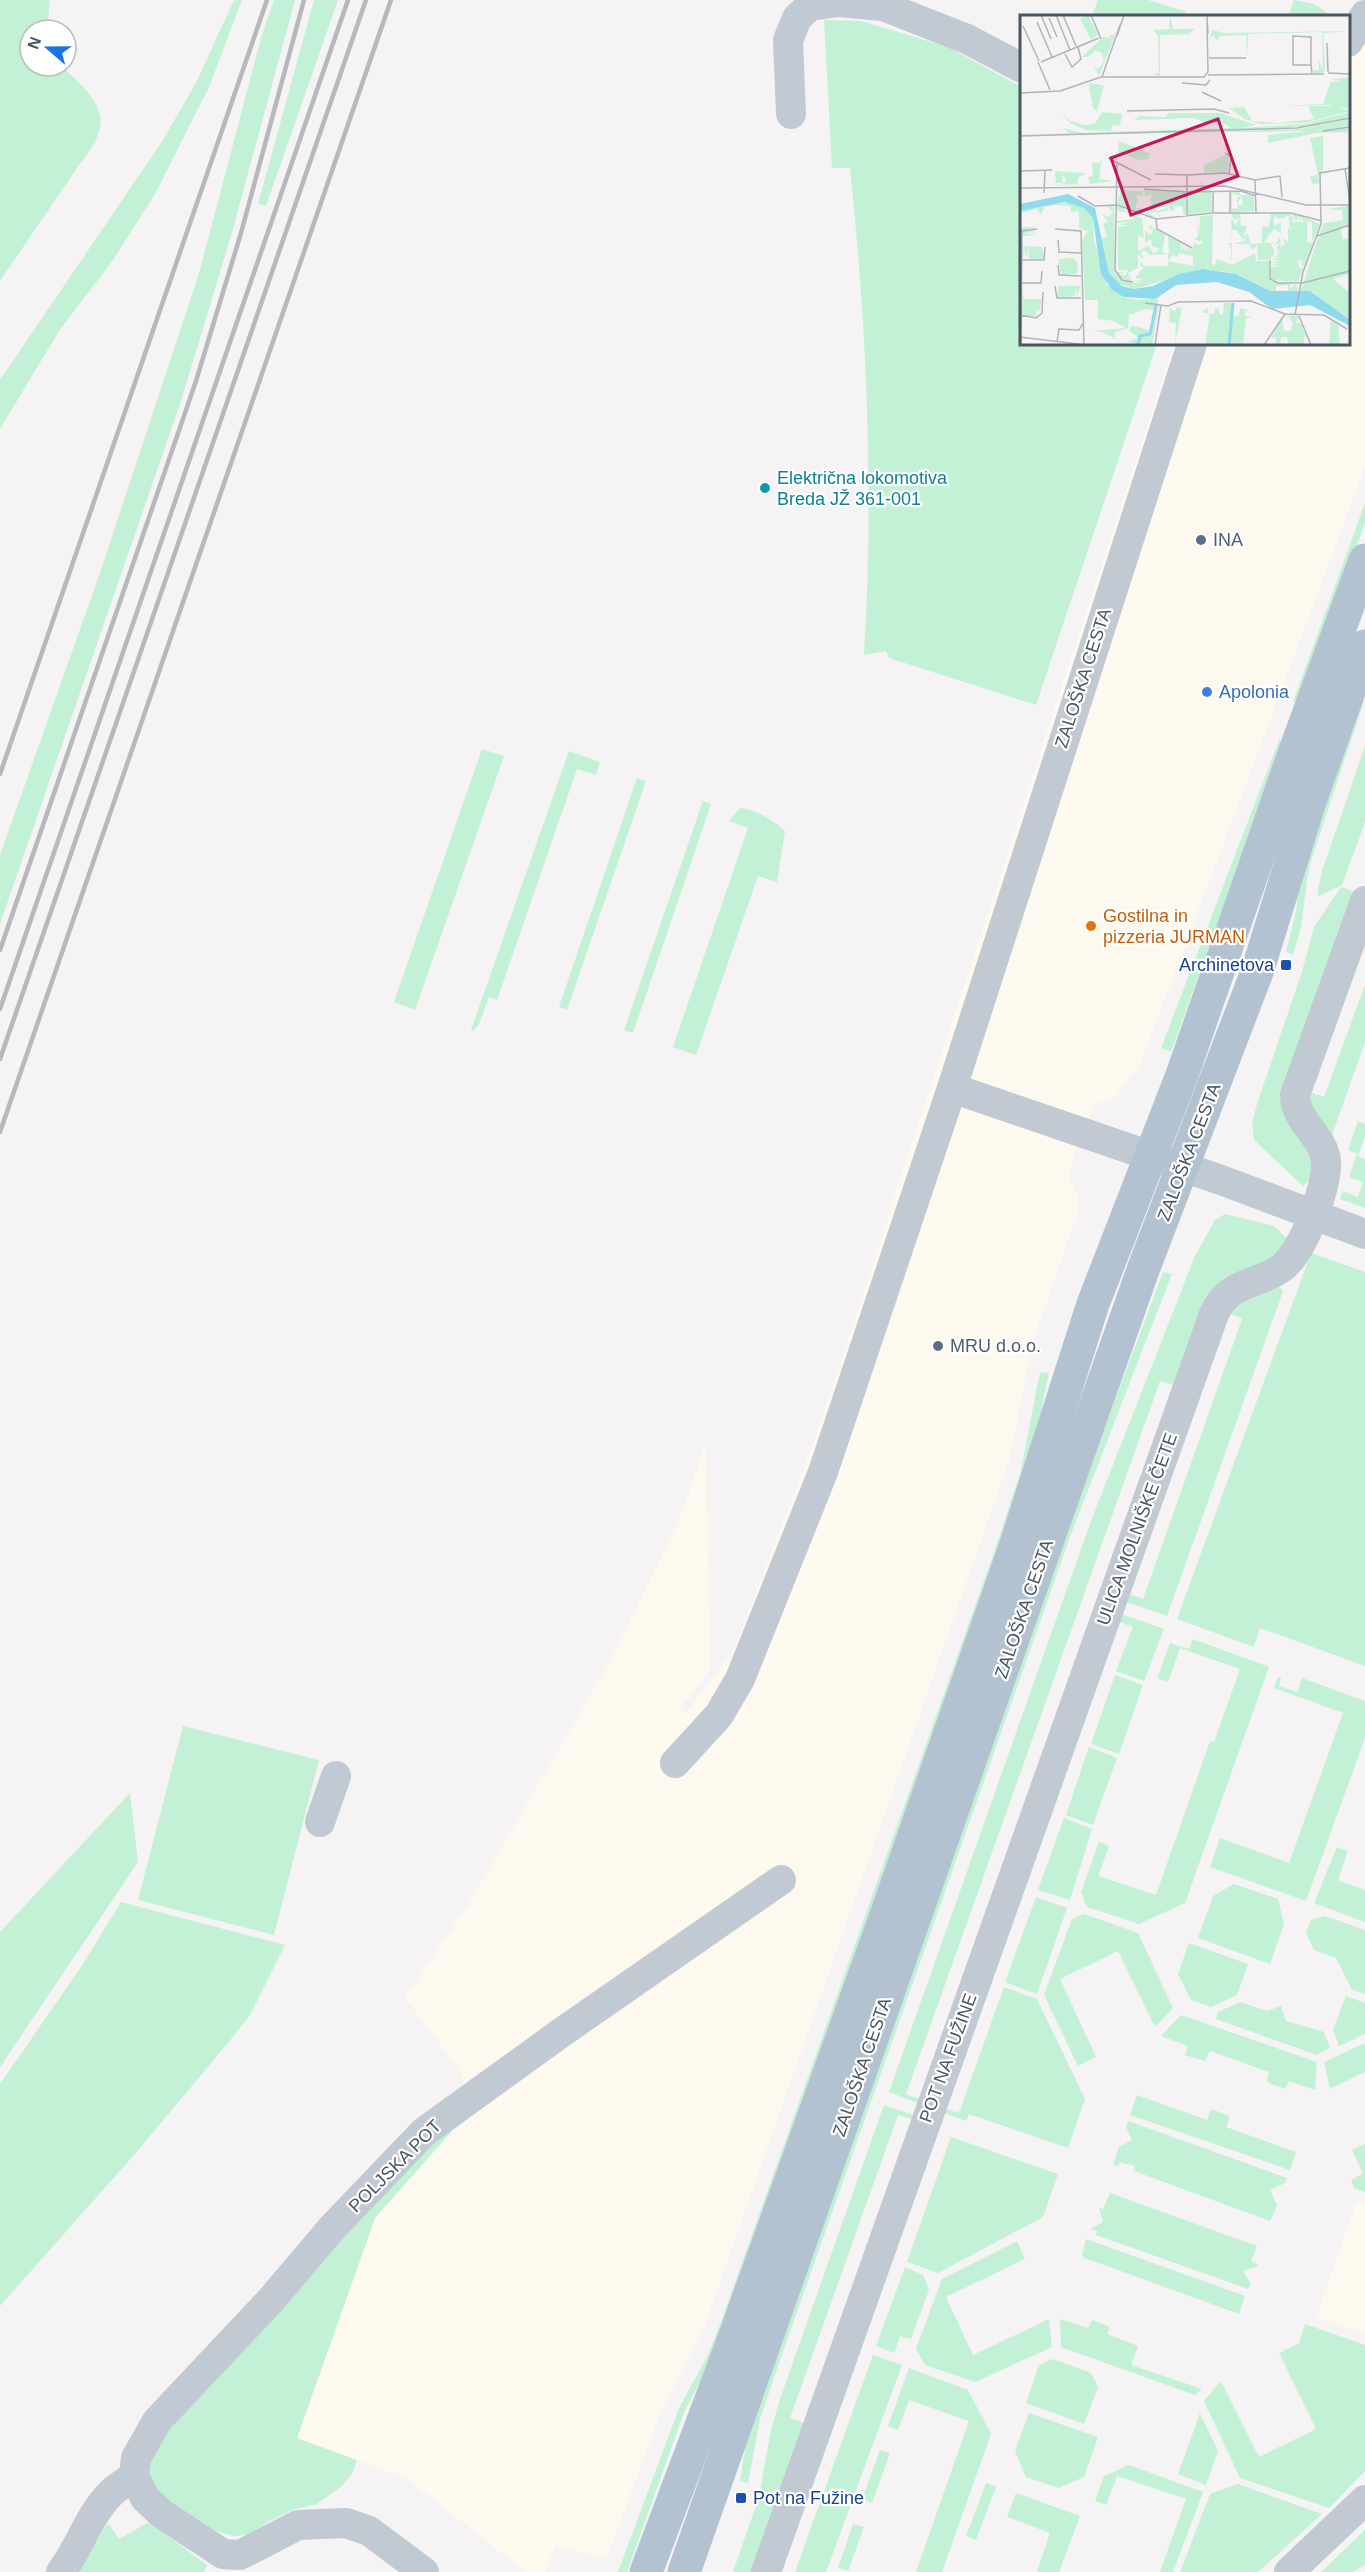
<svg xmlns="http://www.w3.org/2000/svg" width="1365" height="2572" font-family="Helvetica,sans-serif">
<rect width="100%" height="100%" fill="#f5f3f3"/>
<!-- commercial -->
<g fill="#fdf9ef">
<polygon points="1365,30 1365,468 1141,1062 1118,1094 1110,1099 1094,1105 1076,1152 1068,1176 1079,1198 1078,1212 1032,1344 1009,1461 705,2325 659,2417 606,2560 555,2546 545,2572 526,2572 406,2478 297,2439 375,2218 453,2130 477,2112 458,2068 405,1998 468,1905 613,1656 680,1518 706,1443 710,1670 679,1710 686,1713 734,1650 820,1425 1174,344 1348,344 1349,49"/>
<polygon points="1357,2201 1365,2204 1365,2334 1316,2317"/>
</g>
<!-- green -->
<g fill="#c3f1d5">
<path d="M0,0H50L47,30H30V66H61C99,100 118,119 79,165L0,281Z"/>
<polygon points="234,0 242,0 209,87 155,194 113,260 59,331 0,429 0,380 163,140 196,83"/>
<polygon points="274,0 295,0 231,236 180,404 0,924 0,855 101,570 200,270 261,38"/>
<polygon points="314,0 338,0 266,206 258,204"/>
<polygon points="1098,0 1148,0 1187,12 1185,16 1092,16"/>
<polygon points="1294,0 1314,4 1332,16 1288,16"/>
<path d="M824,20L861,21L948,47L1021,87L1022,344H1157L1036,705L889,658L886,651L864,655C874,493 867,329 850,168H832Z"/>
<polygon points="1365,503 1365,523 1303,693 1298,701 1293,702"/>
<polygon points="1365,698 1309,867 1301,927 1293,955 1286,952 1296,911 1300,874 1356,708"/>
<polygon points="1280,738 1281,748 1171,1052 1161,1048"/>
<polygon points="1365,746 1365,822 1342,885 1317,897 1321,874"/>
<polygon points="482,749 504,756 415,1010 394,1002"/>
<polygon points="569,751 600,762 596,775 577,769 497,1000 489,997 479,1024 473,1031 471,1030"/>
<polygon points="637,778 646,781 567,1010 559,1007"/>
<polygon points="703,801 711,804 633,1033 624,1030"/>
<path d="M740,808C754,809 774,820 785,831L777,882L758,876L696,1055L673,1047L748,828L729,821Z"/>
<polygon points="1341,887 1357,893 1285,1088 1312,1160 1311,1178 1303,1186 1254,1140 1252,1123 1257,1104 1302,972 1314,927"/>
<polygon points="1365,985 1365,1042 1331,1138 1304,1101 1307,1091 1324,1097"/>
<polygon points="1358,1121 1365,1124 1365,1136 1358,1156 1365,1159 1365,1208 1340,1199 1343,1191 1358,1197 1363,1182 1349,1177 1357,1154 1348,1150"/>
<polygon points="1225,1214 1274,1226 1284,1236 1289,1238 1284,1253 1228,1279 1176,1386 1160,1381 906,2094 922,2100 920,2104 889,2092 1091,1521 1195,1256 1215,1220"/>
<polygon points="1311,1253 1365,1272 1365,1666 1260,1628 1254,1647 1177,1619"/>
<polygon points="1163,1272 1172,1274 1071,1534 778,2366 760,2419 748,2483 740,2481 746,2442 1086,1478"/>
<polygon points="1277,1284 1283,1291 1167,1616 1124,1601 1126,1593 1143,1599 1242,1319 1226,1312 1229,1308"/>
<polygon points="1040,1372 1049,1373 1033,1448 712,2360 685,2410 627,2572 618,2572 679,2408 707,2357 720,2325 996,1547 1021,1470"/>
<polygon points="1119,1613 1164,1629 1144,1681 1116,1671 1133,1627 1116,1621"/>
<polygon points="1193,1639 1269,1667 1185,1903 1139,1924 1087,1907 1081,1892 1099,1842 1109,1846 1098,1876 1156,1895 1210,1741 1214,1742 1240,1669 1180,1648 1168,1682 1157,1678 1170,1643 1189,1649"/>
<polygon points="1115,1675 1143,1685 1119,1754 1091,1744"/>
<polygon points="1278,1677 1281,1678 1279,1686 1297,1692 1302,1678 1365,1701 1365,1738 1306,1901 1210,1867 1220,1838 1289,1863 1343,1713 1274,1688"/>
<polygon points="183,1726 319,1760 274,1935 138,1900"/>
<polygon points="1089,1747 1117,1758 1093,1825 1066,1815"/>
<polygon points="130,1793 138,1862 0,2067 0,1932"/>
<polygon points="1064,1818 1092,1829 1070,1900 1038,1890"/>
<polygon points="1337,1847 1348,1851 1338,1880 1365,1890 1365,1922 1314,1903"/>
<polygon points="1234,1884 1278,1899 1284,1924 1270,1964 1198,1938 1213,1896"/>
<polygon points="1036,1897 1067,1908 1037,1994 1005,1982"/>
<polygon points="121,1902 285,1945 250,2015 227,2044 134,2155 0,2306 0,2084 81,1967"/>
<polygon points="1084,1914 1138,1933 1173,2008 1155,2027 1118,1951 1060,1979 1096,2057 1078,2066 1044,1995 1072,1919"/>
<polygon points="1325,1916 1365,1930 1365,1994 1352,1990 1336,1958 1314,1950 1306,1933 1311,1920"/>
<polygon points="1189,1943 1248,1964 1237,1995 1211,2007 1191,2000 1178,1974"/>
<polygon points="1004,1987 1037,1999 1085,2099 1068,2148 969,2114 966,2121 941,2112 943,2108 959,2113"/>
<polygon points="1346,1996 1365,2003 1365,2034 1339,2046 1333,2029"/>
<polygon points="1240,2002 1267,2011 1281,2006 1286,2021 1324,2032 1330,2048 1317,2055 1216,2019 1218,2012"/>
<polygon points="1181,2015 1317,2062 1315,2090 1289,2081 1285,2089 1267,2082 1269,2072 1210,2051 1205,2061 1185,2055 1188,2046 1161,2036"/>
<polygon points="1365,2043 1365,2072 1330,2089 1324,2062"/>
<polygon points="1137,2095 1207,2120 1211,2109 1230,2116 1226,2127 1296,2152 1290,2170 1130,2115"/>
<polygon points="884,2105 916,2116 915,2120 898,2115 790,2418 806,2424 753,2572 733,2572 759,2497 771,2430 780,2399"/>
<polygon points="1128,2121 1287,2178 1285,2183 1270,2190 1277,2205 1270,2221 1134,2171 1135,2166 1120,2162 1118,2166 1113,2164 1119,2147 1132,2140 1126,2127"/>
<polygon points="453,2130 375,2218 297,2438 357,2460 352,2474 341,2487 317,2504 295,2509 271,2520 248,2535 233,2536 197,2525 150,2484 149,2463 158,2434 410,2157"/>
<polygon points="951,2137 1058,2174 1043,2217 938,2273 907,2262"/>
<polygon points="1365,2144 1365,2192 1354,2188 1351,2180 1363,2174 1352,2150"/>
<polygon points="1110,2193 1257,2246 1251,2261 1258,2264 1257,2266 1243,2271 1251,2284 1248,2289 1096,2235 1097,2231 1090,2229 1103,2222 1099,2208 1103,2209"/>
<polygon points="1086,2239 1245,2296 1239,2314 1082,2257"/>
<polygon points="1017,2241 1025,2259 946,2297 973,2355 1049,2319 1052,2347 975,2382 925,2365 916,2349 942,2279"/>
<polygon points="905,2267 923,2275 929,2290 911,2339 900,2336 894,2353 876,2346"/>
<polygon points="1060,2319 1088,2328 1092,2320 1110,2327 1107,2334 1138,2346 1131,2365 1202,2389 1195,2395 1061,2347"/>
<polygon points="1305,2324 1365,2345 1365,2471 1329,2508 1240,2478 1204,2401 1221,2381 1259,2457 1316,2429 1279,2353 1299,2343"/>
<polygon points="873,2355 902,2365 826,2572 795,2572"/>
<polygon points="1053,2359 1091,2373 1098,2387 1084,2424 1026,2403 1039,2365"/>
<polygon points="909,2368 968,2390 991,2434 942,2572 916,2572 969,2421 909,2400 898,2430 888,2426"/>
<polygon points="1029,2413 1098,2437 1084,2477 1059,2488 1026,2477 1015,2451"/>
<polygon points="1200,2413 1218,2451 1206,2485 1178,2474"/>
<polygon points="880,2450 890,2453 872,2503 862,2499"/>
<polygon points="1129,2465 1203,2492 1173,2572 1160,2572 1186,2499 1117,2476 1106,2505 1095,2501 1104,2476"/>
<polygon points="986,2483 996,2487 976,2540 966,2536"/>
<polygon points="1238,2484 1322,2514 1258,2572 1180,2572 1210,2494"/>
<polygon points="1016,2493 1080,2516 1059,2572 1037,2572 1050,2533 1007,2517"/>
<polygon points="149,2522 207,2565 204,2572 79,2572 108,2523 119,2539"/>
<polygon points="853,2524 864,2527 848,2571 838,2568"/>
<polygon points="1365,2530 1365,2565 1353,2572 1321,2572"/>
</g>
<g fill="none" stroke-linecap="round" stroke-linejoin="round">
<!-- minor -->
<g stroke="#c1cad2" stroke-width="30">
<polyline points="1348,42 1365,15"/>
<polyline points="791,114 788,40 797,18 810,6 839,2 883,6 967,39 1022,68"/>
<polyline points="1192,344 952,1088 1221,1180 1365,1234"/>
<polyline points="675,1763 719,1715 740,1679 823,1472 952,1088"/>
<polyline points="320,1822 336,1776"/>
<path d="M61,2572C80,2547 89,2515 111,2493C118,2487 126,2482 134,2476"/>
<polyline points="424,2572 369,2531 346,2523 298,2525 240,2555 223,2554 162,2514 145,2498 134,2476 136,2458 157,2421 271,2300 332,2228 424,2132 558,2035 781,1880"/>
<path d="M766,2572L1214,1314C1228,1282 1254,1286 1280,1269C1302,1255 1328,1187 1326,1161C1324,1136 1295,1122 1295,1095L1365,901"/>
<polyline points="1289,2572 1365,2500"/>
</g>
<!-- major -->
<g stroke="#b3c2d1" stroke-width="33">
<polyline points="646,2572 733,2341 886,1915 1016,1544 1093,1304 1182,1075 1297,745 1365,560"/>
<polyline points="684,2572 1143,1270 1257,972 1309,804 1365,646"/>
</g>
<!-- rail -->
<g stroke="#b5b8bd" stroke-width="4.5">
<polyline points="0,774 267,0"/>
<polyline points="0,950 196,381 241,233 304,0"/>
<polyline points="0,1009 348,0"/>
<polyline points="0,1059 366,0"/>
<polyline points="0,1132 391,0"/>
</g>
</g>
<!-- markers -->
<circle fill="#0f9aa8" stroke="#fff" stroke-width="2" cx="765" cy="488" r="6"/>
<g fill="#5c6f8a" stroke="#fff" stroke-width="2">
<circle cx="1201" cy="540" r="6"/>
<circle cx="938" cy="1346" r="6"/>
</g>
<circle fill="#3f7fe0" stroke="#fff" stroke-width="2" cx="1207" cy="692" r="6"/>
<circle fill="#e8710a" stroke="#fff" stroke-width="2" cx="1091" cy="926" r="6"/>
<g fill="#1a4fb4" stroke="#fff" stroke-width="2">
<rect x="1280" y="959" width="12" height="12" rx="3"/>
<rect x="735" y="2492" width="12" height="12" rx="3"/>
</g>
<g text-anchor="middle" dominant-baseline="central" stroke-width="4.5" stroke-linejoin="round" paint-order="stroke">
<!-- culture labels -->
<g font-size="18" fill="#0d838f" stroke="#fff" text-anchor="start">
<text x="777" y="478">Električna lokomotiva<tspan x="777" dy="21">Breda JŽ 361-001</tspan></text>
</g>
<!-- service labels -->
<g font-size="18" fill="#4e5e75" stroke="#fff" text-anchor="start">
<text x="1213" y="540">INA</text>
<text x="950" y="1346">MRU d.o.o.</text>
</g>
<!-- street labels -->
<g font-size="18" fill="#4a5661" stroke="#fff">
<text transform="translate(1083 678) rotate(-72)">ZALOŠKA CESTA</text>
<text transform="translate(1189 1152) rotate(-69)">ZALOŠKA CESTA</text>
<text transform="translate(1137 1529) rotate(-70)">ULICA MOLNIŠKE ČETE</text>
<text transform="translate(1024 1609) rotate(-71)">ZALOŠKA CESTA</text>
<text transform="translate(948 2058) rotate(-70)">POT NA FUŽINE</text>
<text transform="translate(862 2067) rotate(-71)">ZALOŠKA CESTA</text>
<text transform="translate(395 2166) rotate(-45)">POLJSKA POT</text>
</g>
<!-- shop labels -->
<g font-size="18" fill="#366cbe" stroke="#fff" text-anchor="start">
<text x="1219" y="692">Apolonia</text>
</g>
<!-- food labels -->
<g font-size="18" fill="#c56008" stroke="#fff" text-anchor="start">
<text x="1103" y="916">Gostilna in<tspan x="1103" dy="21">pizzeria JURMAN</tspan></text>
</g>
<!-- transit labels -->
<g font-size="18" fill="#164399" stroke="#fff" text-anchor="end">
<text x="1274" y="965">Archinetova</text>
<text x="753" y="2498" text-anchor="start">Pot na Fužine</text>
</g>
</g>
<!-- overview -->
<g transform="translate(1020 15)">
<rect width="330" height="330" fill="#f5f3f3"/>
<path d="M68,0L78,20L71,25L60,4ZM150,0L153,14H175L169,18L175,19L140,20V61L132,59L139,58L138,20L133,15L149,14ZM192,15L204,18L330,16L303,18L305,55L302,58L294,59L293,55H299V45L303,56L302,17L228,19L227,42L226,20L199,21L197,26L193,20L189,25ZM89,20H95L79,61L74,52L78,54L84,47L82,38L75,35L69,42H62L83,22L92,23ZM330,62V94L309,90L260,91L303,89L311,67L321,65H308ZM72,68L84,71L77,96L73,93L69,70L61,72ZM288,91H315L330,96L285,108L240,109L225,104L209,93L224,92L232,106L258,108L294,104ZM39,95L50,106L65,110L75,109L82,97L102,99L100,110L92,111L91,116L66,115L50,108ZM330,97V102L287,111L210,116L280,114L330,104V111L296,116L0,120L49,118L43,113L62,118L211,113L200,106L193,110L173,103L114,105L119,101L146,102L148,98H200L236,110L220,113L285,109ZM330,113V117L296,118L248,128V120ZM303,121V156L298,161L300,168L292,169L290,161L298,160L290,123ZM99,126L129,138V144L118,145L98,137ZM209,138L208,157L184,158V150ZM82,142L79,164L93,166L70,169L68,162L73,161L72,148H80ZM35,156L66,158L58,163V169H67L29,170L42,169L46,166L43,159L42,168H36ZM101,175L123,176V181L115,180L118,184L115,194L121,193V199L97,189ZM124,175H162L166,180V200L156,201L164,200L162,191H154L155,196L149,195L148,181V192H134L137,196L148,193L147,196L139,197L140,203L137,197L128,198L136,202H126L127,193H133L130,184L133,180L125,181ZM172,175H191L192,197L168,199V178ZM215,176L220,177V180L212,179V193L219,194L217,190V182H221L217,189L221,191L223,187L220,180H230L234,182V196L211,197V178ZM50,187L64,193L73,203L74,224L86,269L107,283L118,285L136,284L140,279L150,273L137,284L139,290L132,330L107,327L118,323L109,315L112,311L130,315L135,295L126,294L109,300L108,313L95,317V324L83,317L71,316L106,313L94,306L78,304V285H65L62,225L68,216L59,213V196L51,197V191L38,190L24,192L21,200L17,194L0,198V212H17L0,217V196ZM87,191H94L95,257L101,265L114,268L124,267L113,266L123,265L115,263L124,252H121L120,246L124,251H148V239L130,240L124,235L121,238L124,244L118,240V253L108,258L112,266L100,263L97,257H105L99,259L105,261L108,255H98V212L114,210H98L112,207L96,208V206L114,204L110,198L98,196L99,192L96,196V192L97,191L103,194L115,201L122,203L124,223L118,220V236L129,230L133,239L140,234L132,231L131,224L125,228V216L131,220L133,213L129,214V210L145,220L142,237L149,239L148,221L161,228V237L163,229L164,237L166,231V237L169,232L171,237L174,228L180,230L183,226L174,225L178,221L177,201L179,220L180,201L193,200L192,250L194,251L197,244L212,250L211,233L207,228H212L211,203L216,211L219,203L214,205L211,199H220L221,211H227L223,223L228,218L230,229L242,228V212L249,211L251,199H271L273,204V199H276L300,209L292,227V207L282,206V202L279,206V201L276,206L274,201L272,207H287V227L293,228L289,239L287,230L289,240L284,252L280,248L285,246L278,245L279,253H283L278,267L251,265L250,252H260L250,249H260L250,247L260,246L251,244L260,243L254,241L260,240L256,239L260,237L256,236L260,235L256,233L260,229H251L255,238L249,245H238L237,230L233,235L228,228L227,229H214L227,225L223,224L216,215H212V250L235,238L236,246H249V264L251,266L270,269V274L276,269L278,276H269L276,278H268L263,277H268V270L256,271V276H250L217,259L186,254L113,274L96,267L89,258L82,224L87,221L83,209L88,207L82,199L88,202L93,198ZM254,201L257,204L255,201L259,204L269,201V212L274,214L268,213V227L262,223L265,229L261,232L260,222L255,229L244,227L254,214L261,218V207L254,211ZM158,238L173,241V251L148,246L153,240L158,242ZM330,191V210L299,220L304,208L323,205L322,195L306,194ZM320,213L323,225L330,223V259L313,264L330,278V305L295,281L294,275L293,279H280L298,222ZM3,215L16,217L4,218L17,220L3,221V231L22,232L25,244H9L8,232L6,244L4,232L3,244ZM53,243L58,248L57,259L41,260L38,244ZM39,271H60L61,282L60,272L57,282L55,272V281L37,283ZM3,280L4,284H22L19,297L16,293L17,302L2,300ZM204,288H213L212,301H219L220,293L230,296H225V301L233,302L226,303L223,330H215V325L213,330H185L190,299L181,297L188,293V298L194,299L195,293L199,294V299L203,300ZM150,292L155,297L156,292L162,293L155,330L156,308L149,307ZM273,300L279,301L276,308H281L287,324L284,321V330H269L267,322H261L260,330H256V323H251L262,304L264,316H271L273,305L271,308L270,302L263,303ZM311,305L318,310L320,330H309Z" fill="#c3f1d5" fill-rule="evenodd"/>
<path d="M48,179L75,193L89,258L102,271L113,274L133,271L159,259L183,254L216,259L250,276H290L330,305V311L290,290L252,294L229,277L197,267L156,270L135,284L104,282L92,275L81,259L73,203L64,193L45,187L0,196V189Z" fill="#90daee"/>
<path fill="none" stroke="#90daee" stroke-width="3" d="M118,330L120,321L130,319L136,290M209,330L213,288"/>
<path fill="none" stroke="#b1b4b9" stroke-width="1.5" d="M21,0L31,24M36,0L50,35M43,0L56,31M71,0L81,24M187,0L188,19M29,3L37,22M17,7L32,42M3,11L19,46M97,21L104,0M307,28L308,57M45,39L52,52L61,44L58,32M189,43H226M18,47L30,75M21,47L79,23M291,50H273V21L291,22V49L292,59M308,58L330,59M188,60L304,59M82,62L100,10M162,68L186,70L190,65M182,77L201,86M0,78L40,76L81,62H184L188,57L187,8M107,96L194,94L209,98M303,116L330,112M0,121L277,113L330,103M205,138L211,141L209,159M88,143L131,165M97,147L95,255L102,265L113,267M325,154L330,185M0,156L32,155M135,159L167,160M235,165L260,161L262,182M235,165L236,198M0,173L205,171L286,190H330M124,174L167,177M193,176V198M167,177L221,176L236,181M210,177V198M24,178L25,155M58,181L75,191L97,190L136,204L193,198H271L302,206M167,201V160L205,158L235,165M136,204L137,214L172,233M35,214L61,216L64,330M297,221L330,210M38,225L39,237L61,238M2,245H24L25,232M250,245V264L258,268H282L330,256M38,250L39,260L61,261M2,268H21L22,256M35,271L37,283H61M125,288L148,291L158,287L231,286L265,299L304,300L327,314M0,300L16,303L22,298L23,277M275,300L283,257L301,209L300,158L330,153M279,301L291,330M0,322L66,330M37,327L39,314L59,315L64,307M1,330L2,216L17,214M135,330L141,290M244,330L265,299"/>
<path fill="#c2185b" fill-opacity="0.15" stroke="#c2185b" stroke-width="3" d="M198,104L218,161L111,200L91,143Z"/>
<rect width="330" height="330" fill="none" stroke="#4a5661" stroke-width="3"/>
</g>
<!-- north arrow -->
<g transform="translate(48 48) rotate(290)"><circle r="28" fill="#ffffff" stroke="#b7bbc0" stroke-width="1.5"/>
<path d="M0-4.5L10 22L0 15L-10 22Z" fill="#1a73e8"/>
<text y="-9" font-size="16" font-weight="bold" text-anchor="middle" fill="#4a5661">N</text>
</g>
</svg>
